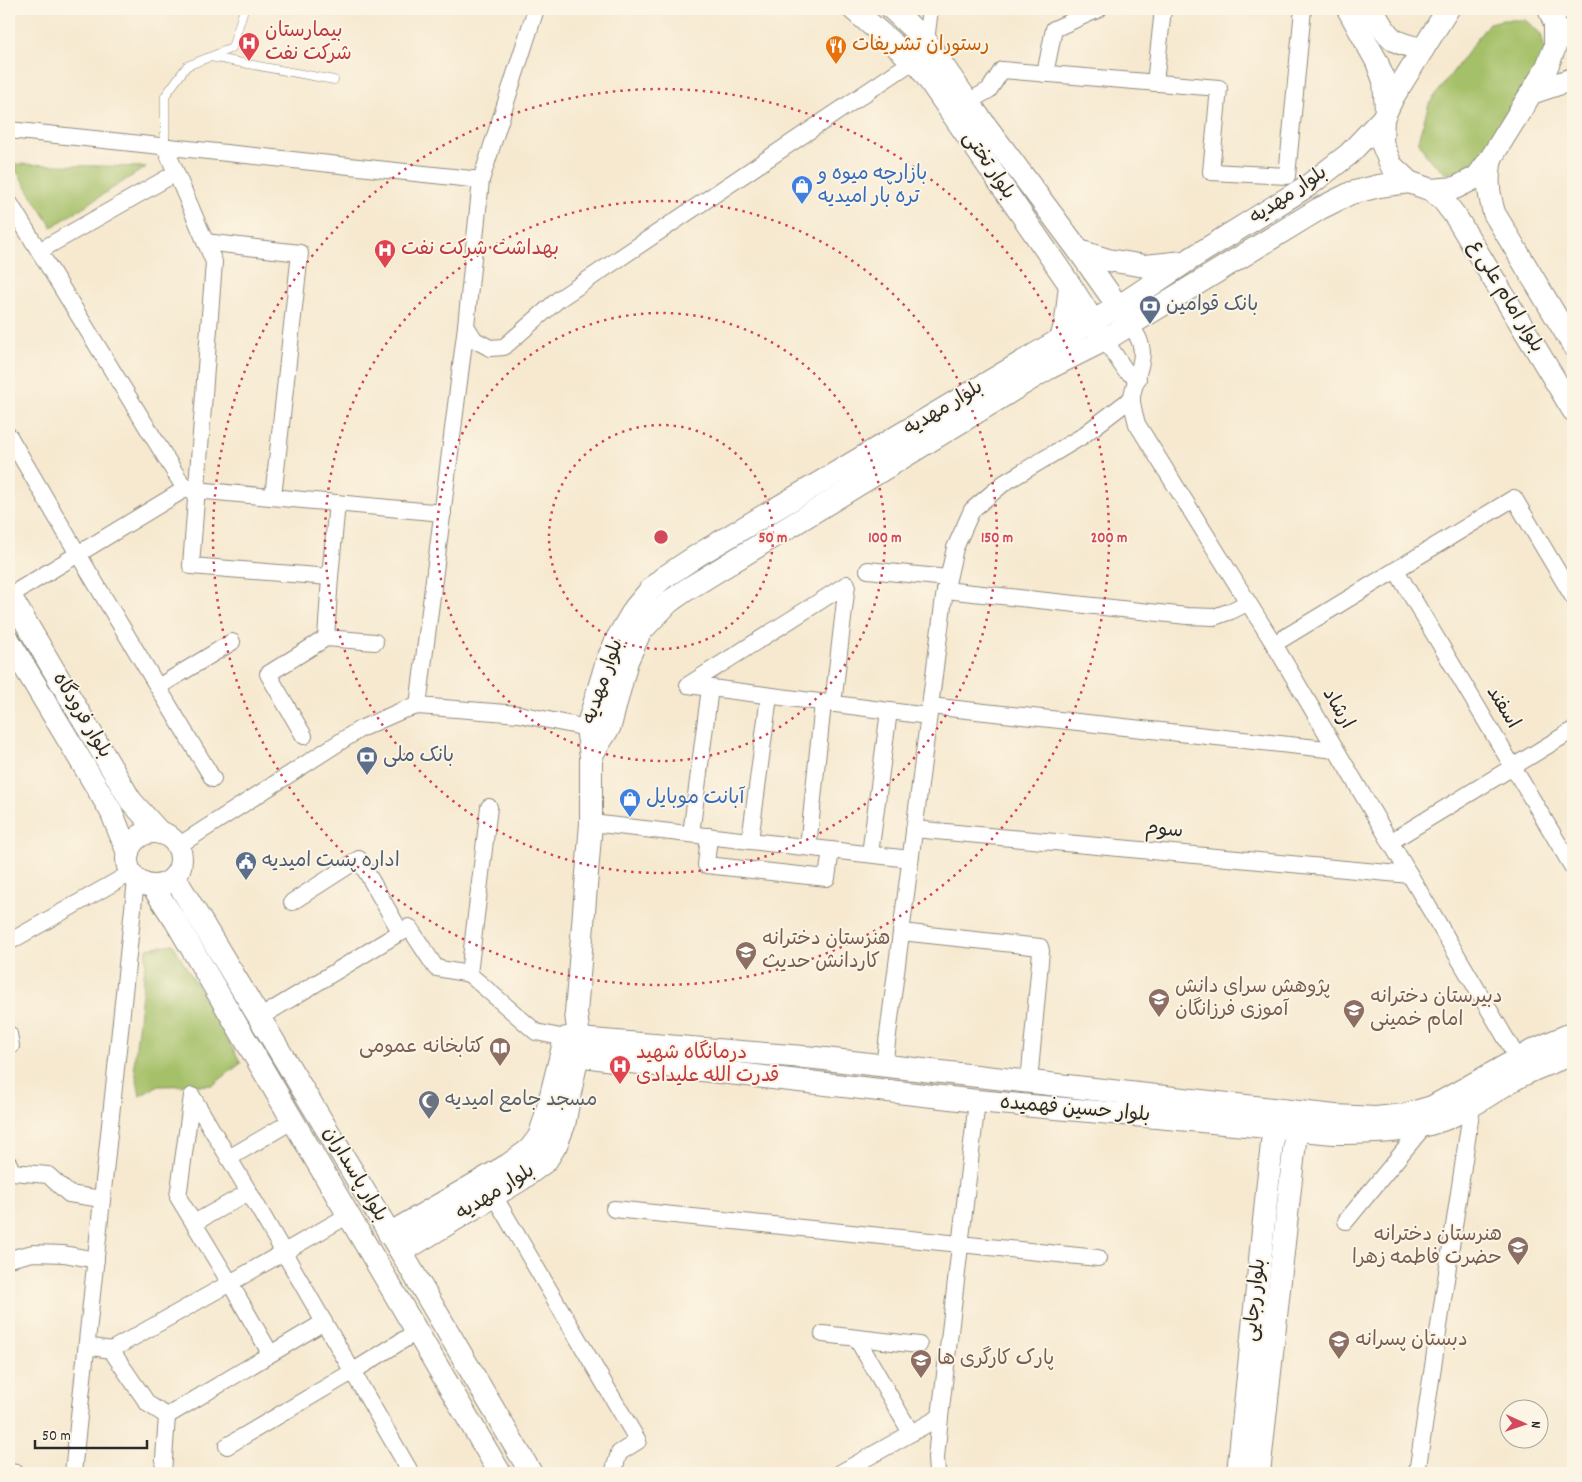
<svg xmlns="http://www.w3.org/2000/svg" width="1582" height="1482" font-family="Dekko,'Playpen Sans Arabic',sans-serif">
<rect width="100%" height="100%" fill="#fcf5e5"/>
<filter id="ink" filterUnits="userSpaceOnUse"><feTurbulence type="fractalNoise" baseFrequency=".02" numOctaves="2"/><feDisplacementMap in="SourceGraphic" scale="10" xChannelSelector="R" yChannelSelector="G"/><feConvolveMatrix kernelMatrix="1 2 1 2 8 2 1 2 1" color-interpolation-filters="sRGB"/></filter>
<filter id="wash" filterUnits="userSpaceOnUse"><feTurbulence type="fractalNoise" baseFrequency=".0096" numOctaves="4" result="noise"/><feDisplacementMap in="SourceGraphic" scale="20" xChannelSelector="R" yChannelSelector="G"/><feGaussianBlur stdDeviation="1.12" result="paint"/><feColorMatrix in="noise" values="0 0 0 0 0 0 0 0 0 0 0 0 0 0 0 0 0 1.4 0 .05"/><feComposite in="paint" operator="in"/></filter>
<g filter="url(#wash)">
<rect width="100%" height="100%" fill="#f6e9d0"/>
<!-- green -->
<g fill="#a4c067" stroke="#687649">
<polygon points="1503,20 1525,20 1541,34 1547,58 1477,171 1445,173 1427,157 1418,140 1429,104 1489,23"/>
<polygon points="12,164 146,167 52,227"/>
<polygon points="173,944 241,1063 213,1085 157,1086 140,1096 134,1065 147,948"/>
</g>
</g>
<g filter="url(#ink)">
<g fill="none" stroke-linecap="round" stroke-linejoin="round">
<!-- lane casing -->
<g stroke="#908a7e" stroke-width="9">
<g id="lane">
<polyline points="210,57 334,80"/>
<polyline points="165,147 165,96 187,66 232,48 244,9"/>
</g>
</g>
<!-- street casing -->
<g stroke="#908a7e" stroke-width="18">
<g id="street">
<polyline points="1045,74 1054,29 1099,9"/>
<polyline points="1155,83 1163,9"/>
<polyline points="968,102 989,90 1002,70 1219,88 1211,172 1287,176 1303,9"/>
<polyline points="9,130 481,180"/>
<polyline points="165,147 214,262 191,566 330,577 337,503"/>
<polyline points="9,202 185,489"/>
<polyline points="205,242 300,253 273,497"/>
<polyline points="39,251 176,173"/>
<path d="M1130,325C1152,352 1138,366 1132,396C1131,404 1135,415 1137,424L1274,644L1518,1059"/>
<polyline points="466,326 475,340 490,348 504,347 559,299 913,61 926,41 930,9"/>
<polyline points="1105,340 1125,370 1138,379"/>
<polyline points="9,436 78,554 213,779"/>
<polyline points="868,570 948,578"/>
<polyline points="1396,570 1573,868"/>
<polyline points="945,590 1187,616 1214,617 1231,611 1247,603"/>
<polyline points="9,596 185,489 443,513"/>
<polyline points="326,638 375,642"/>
<polyline points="1274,644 1514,498 1573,597"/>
<polyline points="158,687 232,642"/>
<polyline points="833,704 847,584 688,685 928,716"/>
<polyline points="418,706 466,326 481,180 536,9"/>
<polyline points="930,706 1336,750"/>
<polyline points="304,736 268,674 326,638 330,577"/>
<polyline points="489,807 469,974 536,1032 565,1038"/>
<polyline points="591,823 910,859"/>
<polyline points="914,829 1410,875"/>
<polyline points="691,834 710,688"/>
<polyline points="709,836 706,865 827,878 831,850"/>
<polyline points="750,841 769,696"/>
<polyline points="1390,842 1573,730"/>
<polyline points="178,846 360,729 403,710 418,706 519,714 587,728"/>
<polyline points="808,847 823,703"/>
<polyline points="870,854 889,711"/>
<polyline points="292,902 359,859 401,933"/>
<polyline points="901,932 1040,947 1041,951 1029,1082"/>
<polyline points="9,942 131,873"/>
<polyline points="259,1018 409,927 436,968 469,974"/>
<polyline points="9,1034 11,1046 9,1047"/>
<polyline points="884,1066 944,597 955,548 972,510 1004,483 1081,437 1132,398"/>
<polyline points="229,1158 292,1121"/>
<polyline points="9,1164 12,1172 48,1175 69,1194 102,1199"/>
<polyline points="249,1192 411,1473"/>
<polyline points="494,1196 638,1441 619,1453 613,1473"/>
<polyline points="614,1209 1098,1258"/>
<polyline points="1346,1221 1425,1125"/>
<polyline points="194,1223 249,1192 192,1096 178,1197 230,1283 347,1216"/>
<polyline points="9,1259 33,1253 64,1254 96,1260"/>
<polyline points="823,1334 919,1345"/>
<polyline points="857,1339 911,1433"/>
<polyline points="87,1346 111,1350 148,1404 167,1416 163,1473"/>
<polyline points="111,1350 230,1283 270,1353"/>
<polyline points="167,1416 324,1322"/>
<polyline points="940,1417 977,1101"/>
<polyline points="227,1446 352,1372 416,1332"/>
<polyline points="9,1472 16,1473"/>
<polyline points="73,1473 136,880"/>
<polyline points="840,1473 940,1417 936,1458 937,1473"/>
<polyline points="1417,1473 1472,1106"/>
</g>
</g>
<!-- secondary casing -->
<g stroke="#908a7e" stroke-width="24">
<g id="secondary">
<polyline points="853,9 920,67 1070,285 1101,334"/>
<polyline points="892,9 926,41 968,102 1079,251 1127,319"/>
<polyline points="1348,9 1377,62 1384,81 1386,110"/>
<path d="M1372,9C1388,37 1389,43 1423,49"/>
<polyline points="1448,9 1393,97 1383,118 1382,143 1391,165 1409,182 1431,190 1455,188 1477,177 1491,158 1546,69 1555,47 1555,24 1549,9"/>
<polyline points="1571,9 1573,9"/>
<polyline points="1531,93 1573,79"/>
<path d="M1491,158C1487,181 1488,190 1494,213L1573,345"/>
<polyline points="1431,190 1443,200 1456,217 1573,410"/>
<polyline points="1079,251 1108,260 1145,266 1184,262"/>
<polyline points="1061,339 1066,321 1070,285"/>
<polyline points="9,594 131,801 160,833"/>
<polyline points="9,641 111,811 128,853"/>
<polyline points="591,756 610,726 627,661 640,632 669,602 686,590 1047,369 1105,340 1319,209 1351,193 1379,186 1409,182"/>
<circle cx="154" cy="859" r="27"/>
<polyline points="175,878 401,1252 531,1473"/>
<polyline points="153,887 175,920 500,1473"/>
<polyline points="566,1038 816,1058 1335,1116 1376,1118 1404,1115 1432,1107 1534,1050 1573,1033"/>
<path d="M563,1053L613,1060L977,1101L1334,1133C1369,1133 1403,1133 1436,1122C1463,1114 1489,1094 1513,1080C1532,1069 1553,1062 1573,1054"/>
<polyline points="389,1234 508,1165 529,1150 539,1137 545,1119 565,1039"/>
<polyline points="401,1252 522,1179 546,1161 556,1145 564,1125 570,1093 578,1054 579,1039 576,1013 591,823 591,756 587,728 607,661 618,637 635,608 651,589 663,578 698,555 1061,339 1118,307 1187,261 1309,185 1349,154 1383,118"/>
<polyline points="1238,1473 1275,1114"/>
<polyline points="1259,1473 1298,1114"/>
</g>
</g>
<!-- lane -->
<use href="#lane" stroke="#fff" stroke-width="8"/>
<!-- street -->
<use href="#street" stroke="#fff" stroke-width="16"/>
<!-- secondary -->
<use href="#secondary" stroke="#fff" stroke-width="22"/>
</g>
</g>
<!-- distance rings -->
<g fill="none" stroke="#d1495b" stroke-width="2.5" stroke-dasharray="2.5 5">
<circle cx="661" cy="537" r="112"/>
<circle cx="661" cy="537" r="224"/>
<circle cx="661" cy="537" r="336"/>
<circle cx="661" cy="537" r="448"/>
</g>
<!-- icons -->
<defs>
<g id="hospital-pin" transform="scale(1.125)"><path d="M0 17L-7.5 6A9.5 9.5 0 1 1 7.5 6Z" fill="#e0444e" stroke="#fcf5e5"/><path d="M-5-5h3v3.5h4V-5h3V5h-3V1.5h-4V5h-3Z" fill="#fff"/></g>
<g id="restaurant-pin" transform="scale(1.125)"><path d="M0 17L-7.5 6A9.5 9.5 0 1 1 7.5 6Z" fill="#e8710a" stroke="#fcf5e5"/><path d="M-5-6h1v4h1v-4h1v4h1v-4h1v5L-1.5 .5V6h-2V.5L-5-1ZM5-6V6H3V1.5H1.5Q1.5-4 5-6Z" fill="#fff"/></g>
<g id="shop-pin" transform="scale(1.125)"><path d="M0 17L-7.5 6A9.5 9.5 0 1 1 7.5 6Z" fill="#3f7fe0" stroke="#fcf5e5"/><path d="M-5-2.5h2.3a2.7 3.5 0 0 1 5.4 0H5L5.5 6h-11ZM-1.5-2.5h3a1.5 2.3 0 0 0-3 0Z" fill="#fff"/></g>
<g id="bank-pin" transform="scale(1.125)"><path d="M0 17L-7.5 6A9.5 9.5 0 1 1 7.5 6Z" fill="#5c6f8a" stroke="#fcf5e5"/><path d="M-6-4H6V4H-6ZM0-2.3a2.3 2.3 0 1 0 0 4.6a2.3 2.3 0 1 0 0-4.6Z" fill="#fff"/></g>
<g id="civic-pin" transform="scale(1.125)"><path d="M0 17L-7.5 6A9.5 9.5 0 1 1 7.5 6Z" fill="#5c6f8a" stroke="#fcf5e5"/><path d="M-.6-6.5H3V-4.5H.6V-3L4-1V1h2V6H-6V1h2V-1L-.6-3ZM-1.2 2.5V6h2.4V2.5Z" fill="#fff"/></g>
<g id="school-pin" transform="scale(1.125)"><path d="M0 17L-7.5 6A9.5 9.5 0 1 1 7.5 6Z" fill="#8d6e63" stroke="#fcf5e5"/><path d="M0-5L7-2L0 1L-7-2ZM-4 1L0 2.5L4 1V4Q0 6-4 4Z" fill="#fff"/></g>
<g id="library-pin" transform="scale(1.125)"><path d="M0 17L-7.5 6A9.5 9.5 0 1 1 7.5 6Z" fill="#8d6e63" stroke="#fcf5e5"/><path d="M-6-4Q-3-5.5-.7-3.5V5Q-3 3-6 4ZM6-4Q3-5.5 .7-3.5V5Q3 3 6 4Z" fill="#fff"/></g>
<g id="mosque-pin" transform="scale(1.125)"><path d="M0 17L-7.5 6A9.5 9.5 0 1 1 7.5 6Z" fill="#6b7280" stroke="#fcf5e5"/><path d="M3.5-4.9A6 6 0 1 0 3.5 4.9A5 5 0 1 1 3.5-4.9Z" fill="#fff"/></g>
</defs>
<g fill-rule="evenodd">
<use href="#hospital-pin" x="249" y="43"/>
<use href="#restaurant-pin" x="836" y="46"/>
<use href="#shop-pin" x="802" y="186"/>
<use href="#hospital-pin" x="385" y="250"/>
<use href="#bank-pin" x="1150" y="306"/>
<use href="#bank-pin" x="367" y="757"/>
<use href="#shop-pin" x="630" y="799"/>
<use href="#civic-pin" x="246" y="862"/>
<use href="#school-pin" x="746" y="952"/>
<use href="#school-pin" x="1159" y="999"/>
<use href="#school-pin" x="1354" y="1010"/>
<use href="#library-pin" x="500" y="1048"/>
<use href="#hospital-pin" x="620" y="1066"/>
<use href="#mosque-pin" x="429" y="1101"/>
<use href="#school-pin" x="1518" y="1247"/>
<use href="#school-pin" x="1339" y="1341"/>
<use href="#school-pin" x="921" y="1360"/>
</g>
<g text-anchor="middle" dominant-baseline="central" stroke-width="4" stroke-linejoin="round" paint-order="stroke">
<!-- health labels -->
<g font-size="20" fill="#be3a42" stroke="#fcf5e5" text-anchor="start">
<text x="265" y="32">بیمارستان<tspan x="265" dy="23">شرکت نفت</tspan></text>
<text x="401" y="250">بهداشت شرکت نفت</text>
<text x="636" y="1054">درمانگاه شهید<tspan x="636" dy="23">قدرت الله علیدادی</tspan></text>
</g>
<!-- food labels -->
<g font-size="20" fill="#c56008" stroke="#fcf5e5" text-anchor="start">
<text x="852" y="46">رستوران تشریفات</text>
</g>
<!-- street labels -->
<g font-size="20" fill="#2b2b2b" stroke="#fcf5e5">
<text transform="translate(988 166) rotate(56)">بلوار تختی</text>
<text transform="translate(1289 196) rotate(-34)">بلوار مهدیه</text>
<text transform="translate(1505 297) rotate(59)">بلوار امام علی ع</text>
<text transform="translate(944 409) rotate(-31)">بلوار مهدیه</text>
<text transform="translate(604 682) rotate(-71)">بلوار مهدیه</text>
<text transform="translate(1502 708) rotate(59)">اسفند</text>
<text transform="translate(1337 709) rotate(60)">ارشاد</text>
<text transform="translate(81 716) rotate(59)">بلوار فرودگاه</text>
<text transform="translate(1164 831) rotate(5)">سوم</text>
<text transform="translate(1075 1110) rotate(5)">بلوار حسین فهمیده</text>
<text transform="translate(354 1175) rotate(59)">بلوار پاسداران</text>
<text transform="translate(496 1193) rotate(-32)">بلوار مهدیه</text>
<text transform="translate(1256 1300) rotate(-84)">بلوار رجایی</text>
</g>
<!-- shop labels -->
<g font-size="20" fill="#366cbe" stroke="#fcf5e5" text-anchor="start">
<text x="818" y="175">بازارچه میوه و<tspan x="818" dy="23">تره بار امیدیه</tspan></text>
<text x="646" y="799">آبانت موبایل</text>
</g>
<!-- service labels -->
<g font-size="20" fill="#4e5e75" stroke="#fcf5e5" text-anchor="start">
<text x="1166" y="306">بانک قوامین</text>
<text x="383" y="757">بانک ملی</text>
<text x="262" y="862">اداره پست امیدیه</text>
</g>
<!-- education labels -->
<g font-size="20" fill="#785e54" stroke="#fcf5e5" text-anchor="start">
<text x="762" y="940">هنرستان دخترانه<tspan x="762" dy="23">کاردانش حدیث</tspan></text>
<text x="1175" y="988">پژوهش سرای دانش<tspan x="1175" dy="23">آموزی فرزانگان</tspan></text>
<text x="1370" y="998">دبیرستان دخترانه<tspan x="1370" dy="23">امام خمینی</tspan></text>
<text x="484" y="1048" text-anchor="end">کتابخانه عمومی</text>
<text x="1502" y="1236" text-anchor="end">هنرستان دخترانه<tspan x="1502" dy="23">حضرت فاطمه زهرا</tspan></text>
<text x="1355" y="1341">دبستان پسرانه</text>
<text x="937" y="1360">پارک کارگری ها</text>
</g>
<!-- worship labels -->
<g font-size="20" fill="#5b616d" stroke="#fcf5e5" text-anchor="start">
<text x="445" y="1101">مسجد جامع امیدیه</text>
</g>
</g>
<circle cx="661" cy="537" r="8" fill="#d1495b" stroke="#fcf5e5" stroke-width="2.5"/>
<g font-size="15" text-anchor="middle" font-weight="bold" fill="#d1495b" stroke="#fcf5e5" stroke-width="4" stroke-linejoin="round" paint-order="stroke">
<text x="773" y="542">50 m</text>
<text x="885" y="542">100 m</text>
<text x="997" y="542">150 m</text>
<text x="1109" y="542">200 m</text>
</g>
<!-- margin -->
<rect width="1582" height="1482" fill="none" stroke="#fcf5e5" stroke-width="30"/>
<!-- north arrow -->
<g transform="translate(1524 1424) rotate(93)"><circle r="24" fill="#fcf5e5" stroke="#a8a49b"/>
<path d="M0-4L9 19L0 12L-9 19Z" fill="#d1495b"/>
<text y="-8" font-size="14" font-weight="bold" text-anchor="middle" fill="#2b2b2b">N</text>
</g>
<!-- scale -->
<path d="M35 1440v8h112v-8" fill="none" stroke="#2b2b2b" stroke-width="2.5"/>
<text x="42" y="1440" font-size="15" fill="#2b2b2b" stroke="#fcf5e5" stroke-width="4" paint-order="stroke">50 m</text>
</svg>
